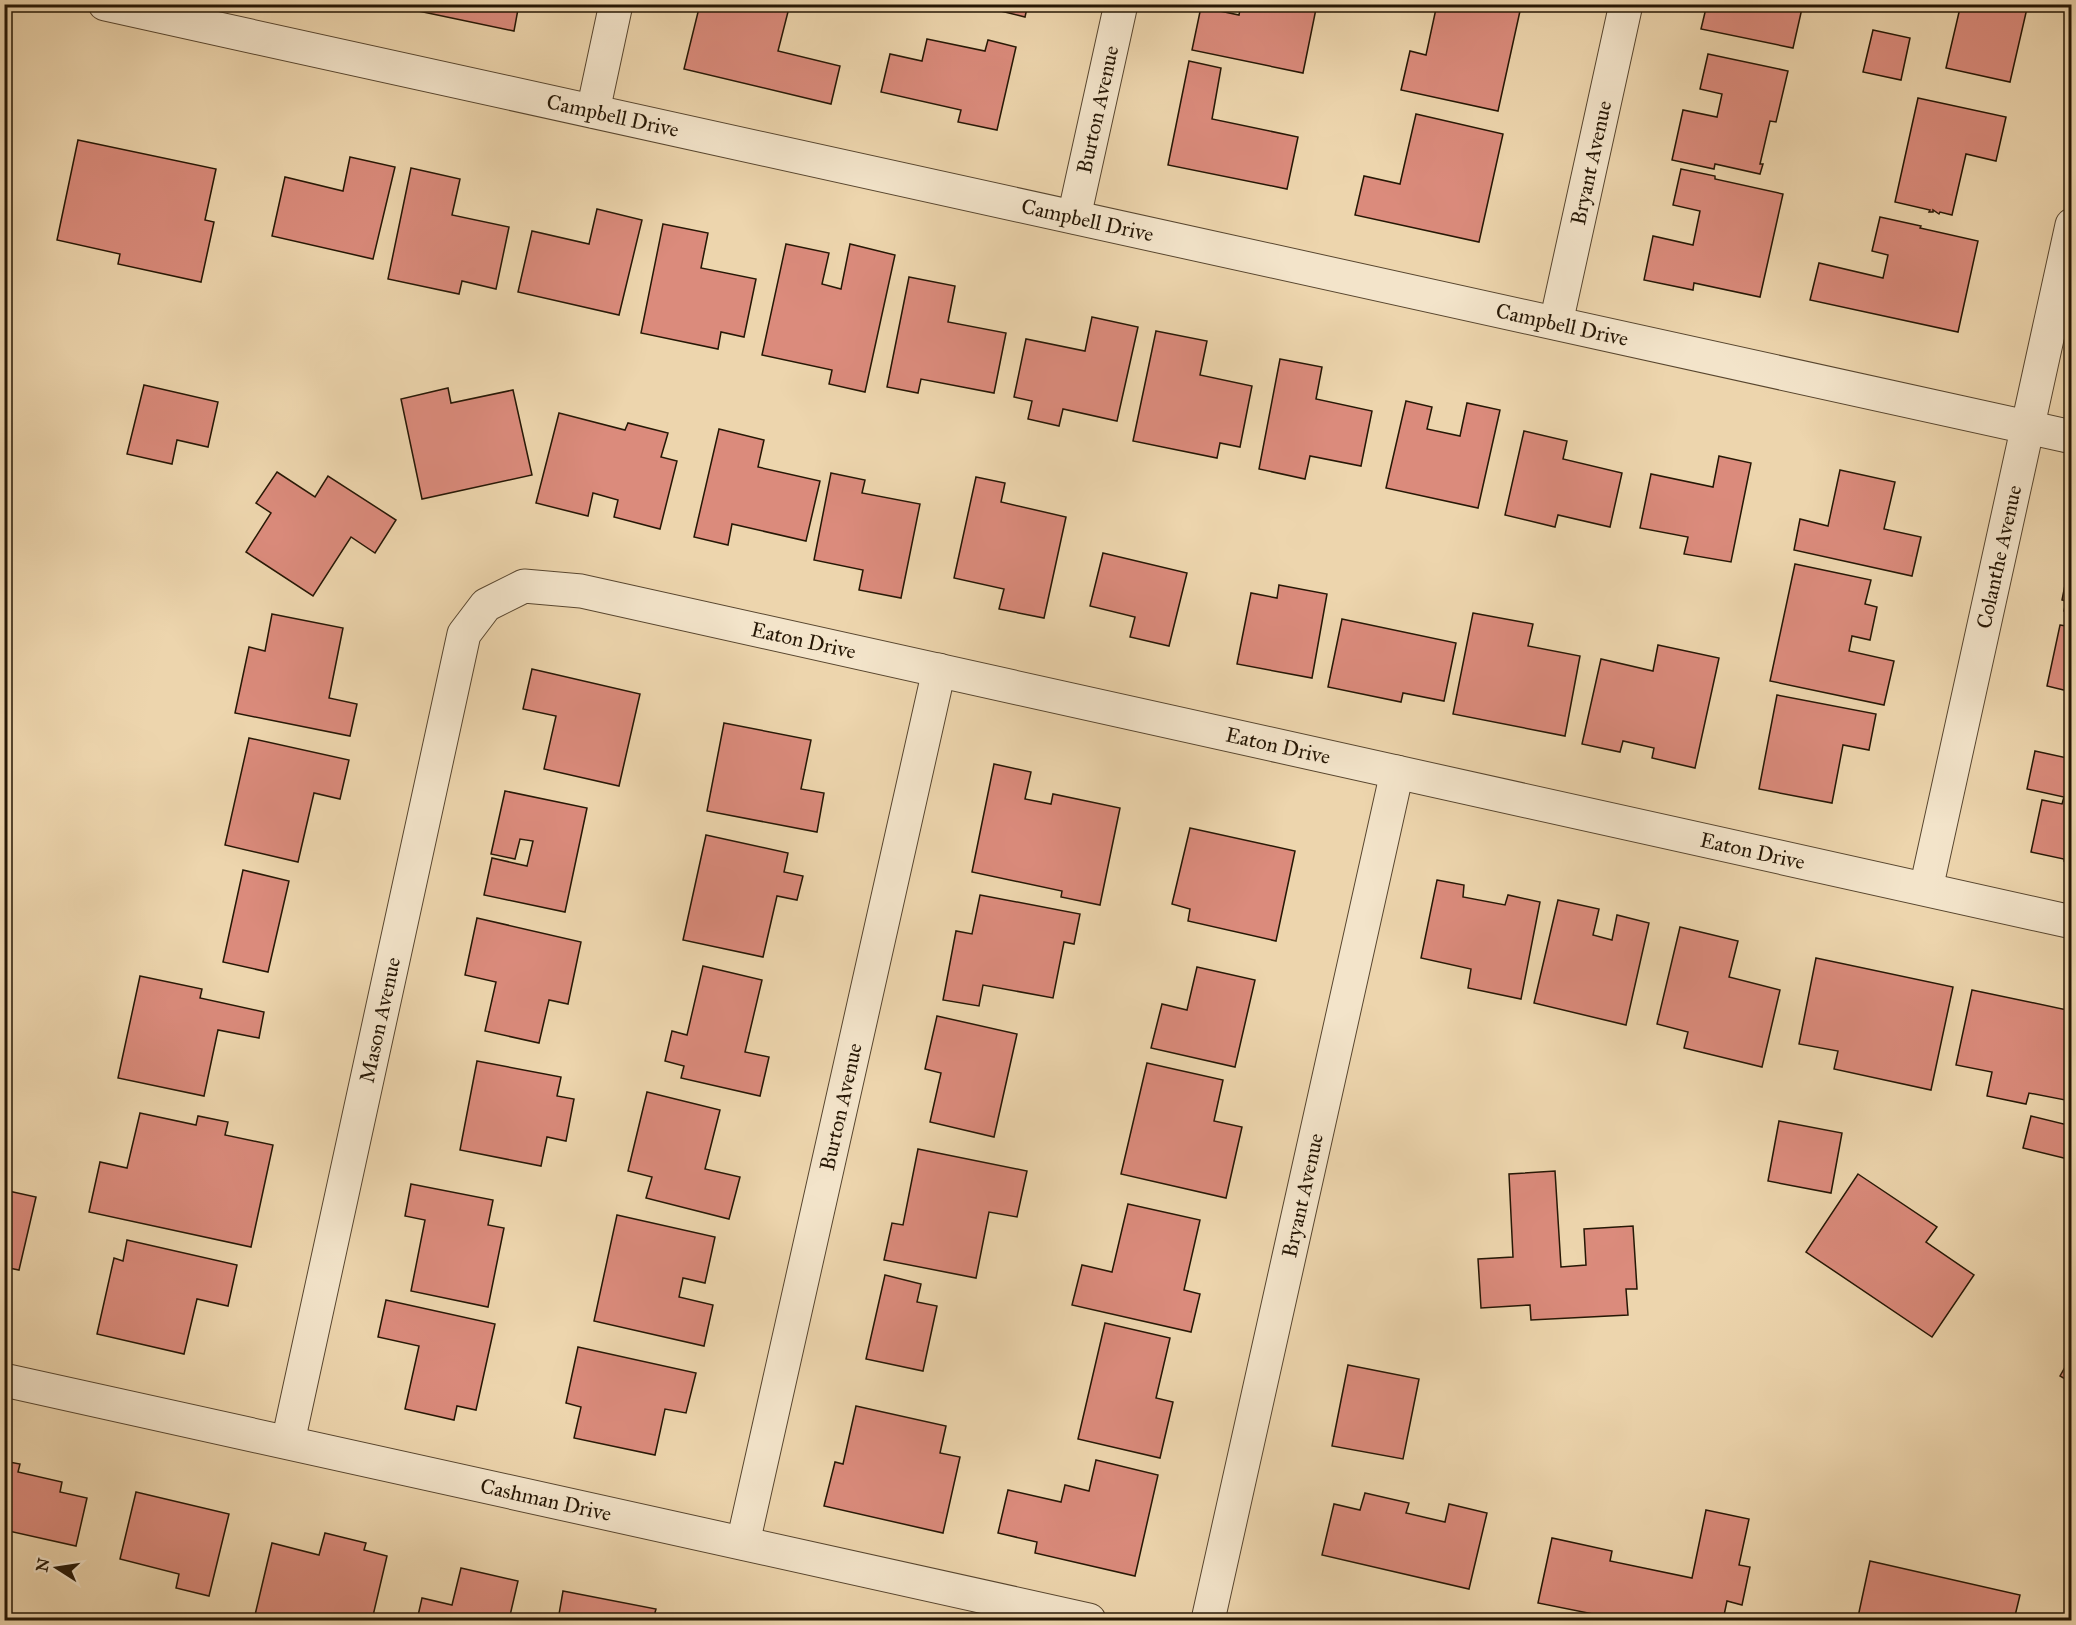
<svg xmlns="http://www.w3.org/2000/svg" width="2076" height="1625" font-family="'IM FELL Great Primer',serif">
<rect width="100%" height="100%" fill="#edd5ad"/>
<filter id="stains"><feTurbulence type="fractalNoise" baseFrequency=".00333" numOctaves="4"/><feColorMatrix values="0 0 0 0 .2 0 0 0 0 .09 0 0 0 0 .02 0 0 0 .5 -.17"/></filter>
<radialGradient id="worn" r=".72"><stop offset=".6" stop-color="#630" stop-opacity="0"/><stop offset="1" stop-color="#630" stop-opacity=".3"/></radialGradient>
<!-- building -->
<g fill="#db8b7c" stroke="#261705" stroke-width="1.5">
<polygon points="385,4 519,4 514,31"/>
<polygon points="700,4 790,4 778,51 840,66 831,104 684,69"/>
<polygon points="972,4 1028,4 1025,17"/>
<polygon points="1241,4 1317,4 1303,73 1192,50 1201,7 1239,15"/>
<polygon points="1437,4 1492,4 1520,11 1498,111 1401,90 1410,51 1426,55"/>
<polygon points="1707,4 1803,4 1793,48 1701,29"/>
<polygon points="1945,4 2028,4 2010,82 1946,68 1960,8"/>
<polygon points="1873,30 1910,38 1901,80 1863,72"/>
<polygon points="927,39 985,51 988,40 1016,47 997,130 958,122 961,110 881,92 890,54 922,61"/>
<polygon points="1708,54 1788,71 1776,122 1770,121 1760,164 1763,164 1760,174 1715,164 1714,169 1672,160 1683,110 1717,117 1722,94 1700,89"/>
<polygon points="1189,61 1221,68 1212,119 1298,137 1287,189 1168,165"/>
<polygon points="1918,98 2006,117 1996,161 1966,154 1952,215 1940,212 1939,214 1933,210 1933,212 1929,212 1930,210 1895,202"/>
<polygon points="1416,114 1503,134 1479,242 1355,215 1364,176 1400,184"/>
<polygon points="78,140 216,169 205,220 214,222 201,282 118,264 120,254 57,240"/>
<polygon points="350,157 395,167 373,259 272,236 285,177 343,191"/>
<polygon points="411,168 460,179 452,215 509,227 496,289 462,281 459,294 388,279"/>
<polygon points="1681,169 1715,176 1715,179 1783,194 1760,297 1694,283 1693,290 1644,280 1653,236 1693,245 1700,211 1673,205"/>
<polygon points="597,209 642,220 619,315 518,292 532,231 589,244"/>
<polygon points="1880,217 1921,226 1920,228 1978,241 1958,332 1810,300 1819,263 1883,278 1888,255 1872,251"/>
<polygon points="663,224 708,233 701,268 756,279 744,337 721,332 718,349 641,333"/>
<polygon points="786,244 829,253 822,284 841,289 850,244 895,255 865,392 829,384 832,370 762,355"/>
<polygon points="909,277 955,286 948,322 1006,333 994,393 921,379 918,393 887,387"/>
<polygon points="1092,317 1138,327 1117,421 1063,409 1059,426 1028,419 1032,401 1014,397 1026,339 1085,351"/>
<polygon points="1156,331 1207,341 1200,375 1252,386 1240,447 1220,443 1217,458 1133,441"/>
<polygon points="1280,359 1322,367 1316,399 1372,411 1361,466 1310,456 1305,479 1259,469"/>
<polygon points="144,385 218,402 208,447 177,440 172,464 127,454"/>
<polygon points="448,388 451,403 513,390 532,475 422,499 401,399"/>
<polygon points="1406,401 1432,407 1427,429 1460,436 1467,403 1500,410 1478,508 1386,488"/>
<polygon points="559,413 625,430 628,423 668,433 661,457 677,461 660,529 614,517 618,500 593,493 588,516 536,503"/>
<polygon points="719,429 764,440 758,467 820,481 806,541 732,524 728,545 694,537"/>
<polygon points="1524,431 1567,441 1563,459 1622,473 1610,527 1558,515 1555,527 1505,515"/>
<polygon points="1719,456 1751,463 1731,562 1684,554 1688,537 1640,528 1651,474 1713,487"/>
<polygon points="1840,470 1895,482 1884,529 1921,537 1912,576 1794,550 1800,519 1828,526"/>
<polygon points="277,472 315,497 328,476 396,520 375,553 351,537 313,596 246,552 271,513 256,503"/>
<polygon points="831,473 865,480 862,493 920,504 901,598 859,590 863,570 814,560"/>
<polygon points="976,477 1005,483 1001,502 1066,517 1044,618 999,609 1004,589 954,578"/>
<polygon points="1103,553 1187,573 1169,646 1130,637 1135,617 1090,606"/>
<polygon points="1795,564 1871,580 1865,604 1877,607 1870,640 1852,636 1849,651 1894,661 1884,705 1770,681"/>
<polygon points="2072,573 2072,613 2064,611 2066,601 2062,600 2066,580 2070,581"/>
<polygon points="1279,585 1327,594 1312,678 1237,664 1251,593 1277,598"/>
<polygon points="1473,613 1533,624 1528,646 1580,656 1565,736 1453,714"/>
<polygon points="272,614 343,628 329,698 357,704 350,736 235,713 249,647 265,651"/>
<polygon points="1342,619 1456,643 1444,701 1403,693 1401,702 1328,687"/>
<polygon points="2060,625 2072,627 2072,692 2047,686"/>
<polygon points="1658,645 1719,658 1695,768 1652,758 1654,748 1623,741 1620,752 1582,744 1601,659 1653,671"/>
<polygon points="532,669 640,694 619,786 544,769 556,716 523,709"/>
<polygon points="1777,695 1876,714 1869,750 1843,745 1832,803 1759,789"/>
<polygon points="724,723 811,740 801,789 824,793 817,832 707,811"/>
<polygon points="249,738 349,760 340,799 314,793 298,862 225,845"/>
<polygon points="2035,751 2072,759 2072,862 2064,861 2064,859 2031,852 2042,800 2062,804 2064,797 2027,789"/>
<polygon points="994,764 1031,772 1025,799 1051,804 1053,794 1120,808 1100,905 1061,897 1062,891 972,872"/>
<polygon points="505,791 587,808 565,912 484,895 492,858 527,866 533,841 520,839 515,859 491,854"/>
<polygon points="1190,828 1295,851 1276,941 1188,921 1190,909 1172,904"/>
<polygon points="706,835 788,853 784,872 803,876 797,900 777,896 763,957 683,940"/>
<polygon points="243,870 289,881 268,972 223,962"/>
<polygon points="1437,880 1464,885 1463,897 1505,905 1508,895 1540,902 1521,999 1468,988 1471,969 1421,958"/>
<polygon points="980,895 1080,914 1074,944 1064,942 1053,998 983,985 979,1006 943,1000 956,931 972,934"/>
<polygon points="1558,900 1599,909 1593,935 1612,940 1617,915 1649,923 1626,1025 1534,1003"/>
<polygon points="477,918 581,942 568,1004 549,1000 539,1043 485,1031 496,982 465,975"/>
<polygon points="1680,927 1738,941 1729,977 1780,990 1762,1067 1684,1048 1688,1032 1657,1024"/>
<polygon points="1816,958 1953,987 1931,1090 1834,1069 1838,1051 1799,1044"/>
<polygon points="703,966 762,980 745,1052 769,1057 760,1096 681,1078 684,1066 665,1061 672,1031 687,1035"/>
<polygon points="1197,967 1255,980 1235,1067 1151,1048 1162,1004 1187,1010"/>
<polygon points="140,976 202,989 200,998 264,1012 259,1038 218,1030 204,1096 118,1078"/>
<polygon points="1972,990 2072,1011 2072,1070 2065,1100 2029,1093 2026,1104 1987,1096 1992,1072 1956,1065"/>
<polygon points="937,1016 1017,1034 994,1137 930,1122 941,1073 925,1069"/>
<polygon points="477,1061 561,1077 557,1096 574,1099 566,1141 547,1137 541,1166 460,1150"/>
<polygon points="1147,1063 1223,1080 1214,1121 1242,1127 1226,1198 1121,1174"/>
<polygon points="647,1092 720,1110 705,1169 740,1177 729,1219 646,1198 652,1177 628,1171"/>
<polygon points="140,1113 196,1125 198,1116 228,1122 225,1135 273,1145 251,1247 89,1212 100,1162 127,1168"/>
<polygon points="2031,1116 2072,1126 2072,1160 2023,1148"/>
<polygon points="1779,1121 1842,1133 1831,1193 1768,1181"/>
<polygon points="918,1149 1027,1171 1017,1217 989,1212 976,1278 884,1260 892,1223 903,1225"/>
<polygon points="1555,1171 1561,1267 1586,1265 1584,1229 1633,1226 1637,1289 1626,1289 1628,1315 1531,1320 1530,1305 1481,1308 1478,1259 1513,1257 1509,1174"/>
<polygon points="1858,1174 1937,1227 1926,1242 1974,1275 1932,1337 1806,1252"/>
<polygon points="411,1184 493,1200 488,1225 504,1228 488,1307 411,1291 425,1220 405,1216"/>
<polygon points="4,1190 36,1197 19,1270 4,1267"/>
<polygon points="1128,1204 1200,1220 1184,1290 1200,1294 1191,1332 1072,1305 1082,1265 1112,1272"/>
<polygon points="617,1215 715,1237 705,1283 683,1278 679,1297 713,1305 704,1346 594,1321"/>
<polygon points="127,1240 237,1265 228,1306 197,1299 184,1354 97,1334 114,1258 123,1261"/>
<polygon points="885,1275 921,1284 917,1302 937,1306 923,1371 866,1359"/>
<polygon points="386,1300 495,1324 476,1410 457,1406 454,1420 405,1409 419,1346 378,1337"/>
<polygon points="1105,1323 1170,1338 1156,1398 1173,1402 1160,1458 1078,1439"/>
<polygon points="578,1347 696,1373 686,1413 665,1409 655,1455 574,1438 581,1407 566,1403"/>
<polygon points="2072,1355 2072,1383 2060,1376"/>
<polygon points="1348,1365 1419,1379 1403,1459 1332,1446"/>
<polygon points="856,1406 946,1426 940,1453 960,1457 943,1533 824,1506 835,1462 843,1464"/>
<polygon points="1096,1460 1158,1475 1135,1576 1035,1553 1037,1542 998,1533 1008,1490 1061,1502 1065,1485 1089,1491"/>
<polygon points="4,1461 20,1464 18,1472 62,1482 60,1492 87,1498 76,1546 4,1530"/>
<polygon points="136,1492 229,1514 209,1596 176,1588 179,1574 120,1559"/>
<polygon points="1365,1493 1409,1503 1406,1513 1445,1522 1449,1504 1487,1513 1469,1589 1322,1555 1334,1504 1360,1510"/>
<polygon points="1706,1510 1749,1519 1739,1565 1750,1567 1742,1605 1727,1601 1723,1620 1623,1620 1538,1603 1552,1538 1612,1551 1610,1561 1692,1578"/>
<polygon points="325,1533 366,1543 364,1550 387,1556 372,1620 277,1620 255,1615 272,1543 319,1555"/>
<polygon points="1870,1561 2020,1595 2014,1620 1874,1620 1858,1617"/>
<polygon points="461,1568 518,1581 509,1620 417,1620 422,1598 452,1605"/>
<polygon points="563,1591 656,1609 653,1620 558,1620"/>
</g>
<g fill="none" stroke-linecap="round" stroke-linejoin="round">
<!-- minor casing -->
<g stroke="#58462f" stroke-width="35">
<g id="minor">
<polyline points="593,111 616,4"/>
<path id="s1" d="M1074,217L1121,4"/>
<path id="s2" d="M1556,323L1626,4"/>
<path id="s3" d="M1926,889L2072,225"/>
<path id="s4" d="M4,1380L1089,1620"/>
<path id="s5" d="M288,1442L464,634L486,605L524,586L581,591L2072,922"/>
<path id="s6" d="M743,1543L939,670"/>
<path id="s7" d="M1208,1620L1397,772"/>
</g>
</g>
<!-- tertiary casing -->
<g stroke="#58462f" stroke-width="35">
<g id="tertiary">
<path id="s8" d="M105,4L2072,437"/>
</g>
</g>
<!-- minor -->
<use href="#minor" stroke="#f3e4ca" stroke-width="33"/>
<!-- tertiary -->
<use href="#tertiary" stroke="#f3e4ca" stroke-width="33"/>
</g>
<g text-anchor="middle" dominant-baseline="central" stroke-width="5" stroke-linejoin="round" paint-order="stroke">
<!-- street labels -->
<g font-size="21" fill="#261705" stroke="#f3e4ca">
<text stroke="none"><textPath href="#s1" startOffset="110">Burton Avenue</textPath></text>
<text stroke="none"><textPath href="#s8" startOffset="520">Campbell Drive</textPath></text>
<text stroke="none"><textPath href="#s2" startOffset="164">Bryant Avenue</textPath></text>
<text stroke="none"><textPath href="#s8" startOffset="1006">Campbell Drive</textPath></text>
<text stroke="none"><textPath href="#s8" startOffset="1492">Campbell Drive</textPath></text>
<text stroke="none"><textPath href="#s3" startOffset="340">Colanthe Avenue</textPath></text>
<text stroke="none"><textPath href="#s5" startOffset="1191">Eaton Drive</textPath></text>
<text stroke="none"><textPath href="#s5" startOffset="1677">Eaton Drive</textPath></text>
<text stroke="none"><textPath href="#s5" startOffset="2163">Eaton Drive</textPath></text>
<text stroke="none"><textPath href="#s5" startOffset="432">Mason Avenue</textPath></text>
<text stroke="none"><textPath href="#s6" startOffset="447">Burton Avenue</textPath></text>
<text stroke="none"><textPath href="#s7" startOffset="435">Bryant Avenue</textPath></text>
<text stroke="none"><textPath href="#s4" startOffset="555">Cashman Drive</textPath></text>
</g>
</g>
<!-- margin -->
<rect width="2076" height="1625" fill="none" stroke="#edd5ad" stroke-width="24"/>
<rect x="6" y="6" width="2064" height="1613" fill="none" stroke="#261705" stroke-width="3"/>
<rect x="12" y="12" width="2052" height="1601" fill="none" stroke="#261705" stroke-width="1.5"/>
<!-- north arrow -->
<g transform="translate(57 1568) rotate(282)" stroke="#f3e4ca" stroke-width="4.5" paint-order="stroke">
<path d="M0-4.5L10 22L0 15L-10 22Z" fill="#261705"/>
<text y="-9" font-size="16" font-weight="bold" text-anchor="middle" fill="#261705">N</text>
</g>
<rect width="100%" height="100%" filter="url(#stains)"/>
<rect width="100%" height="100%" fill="url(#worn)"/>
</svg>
